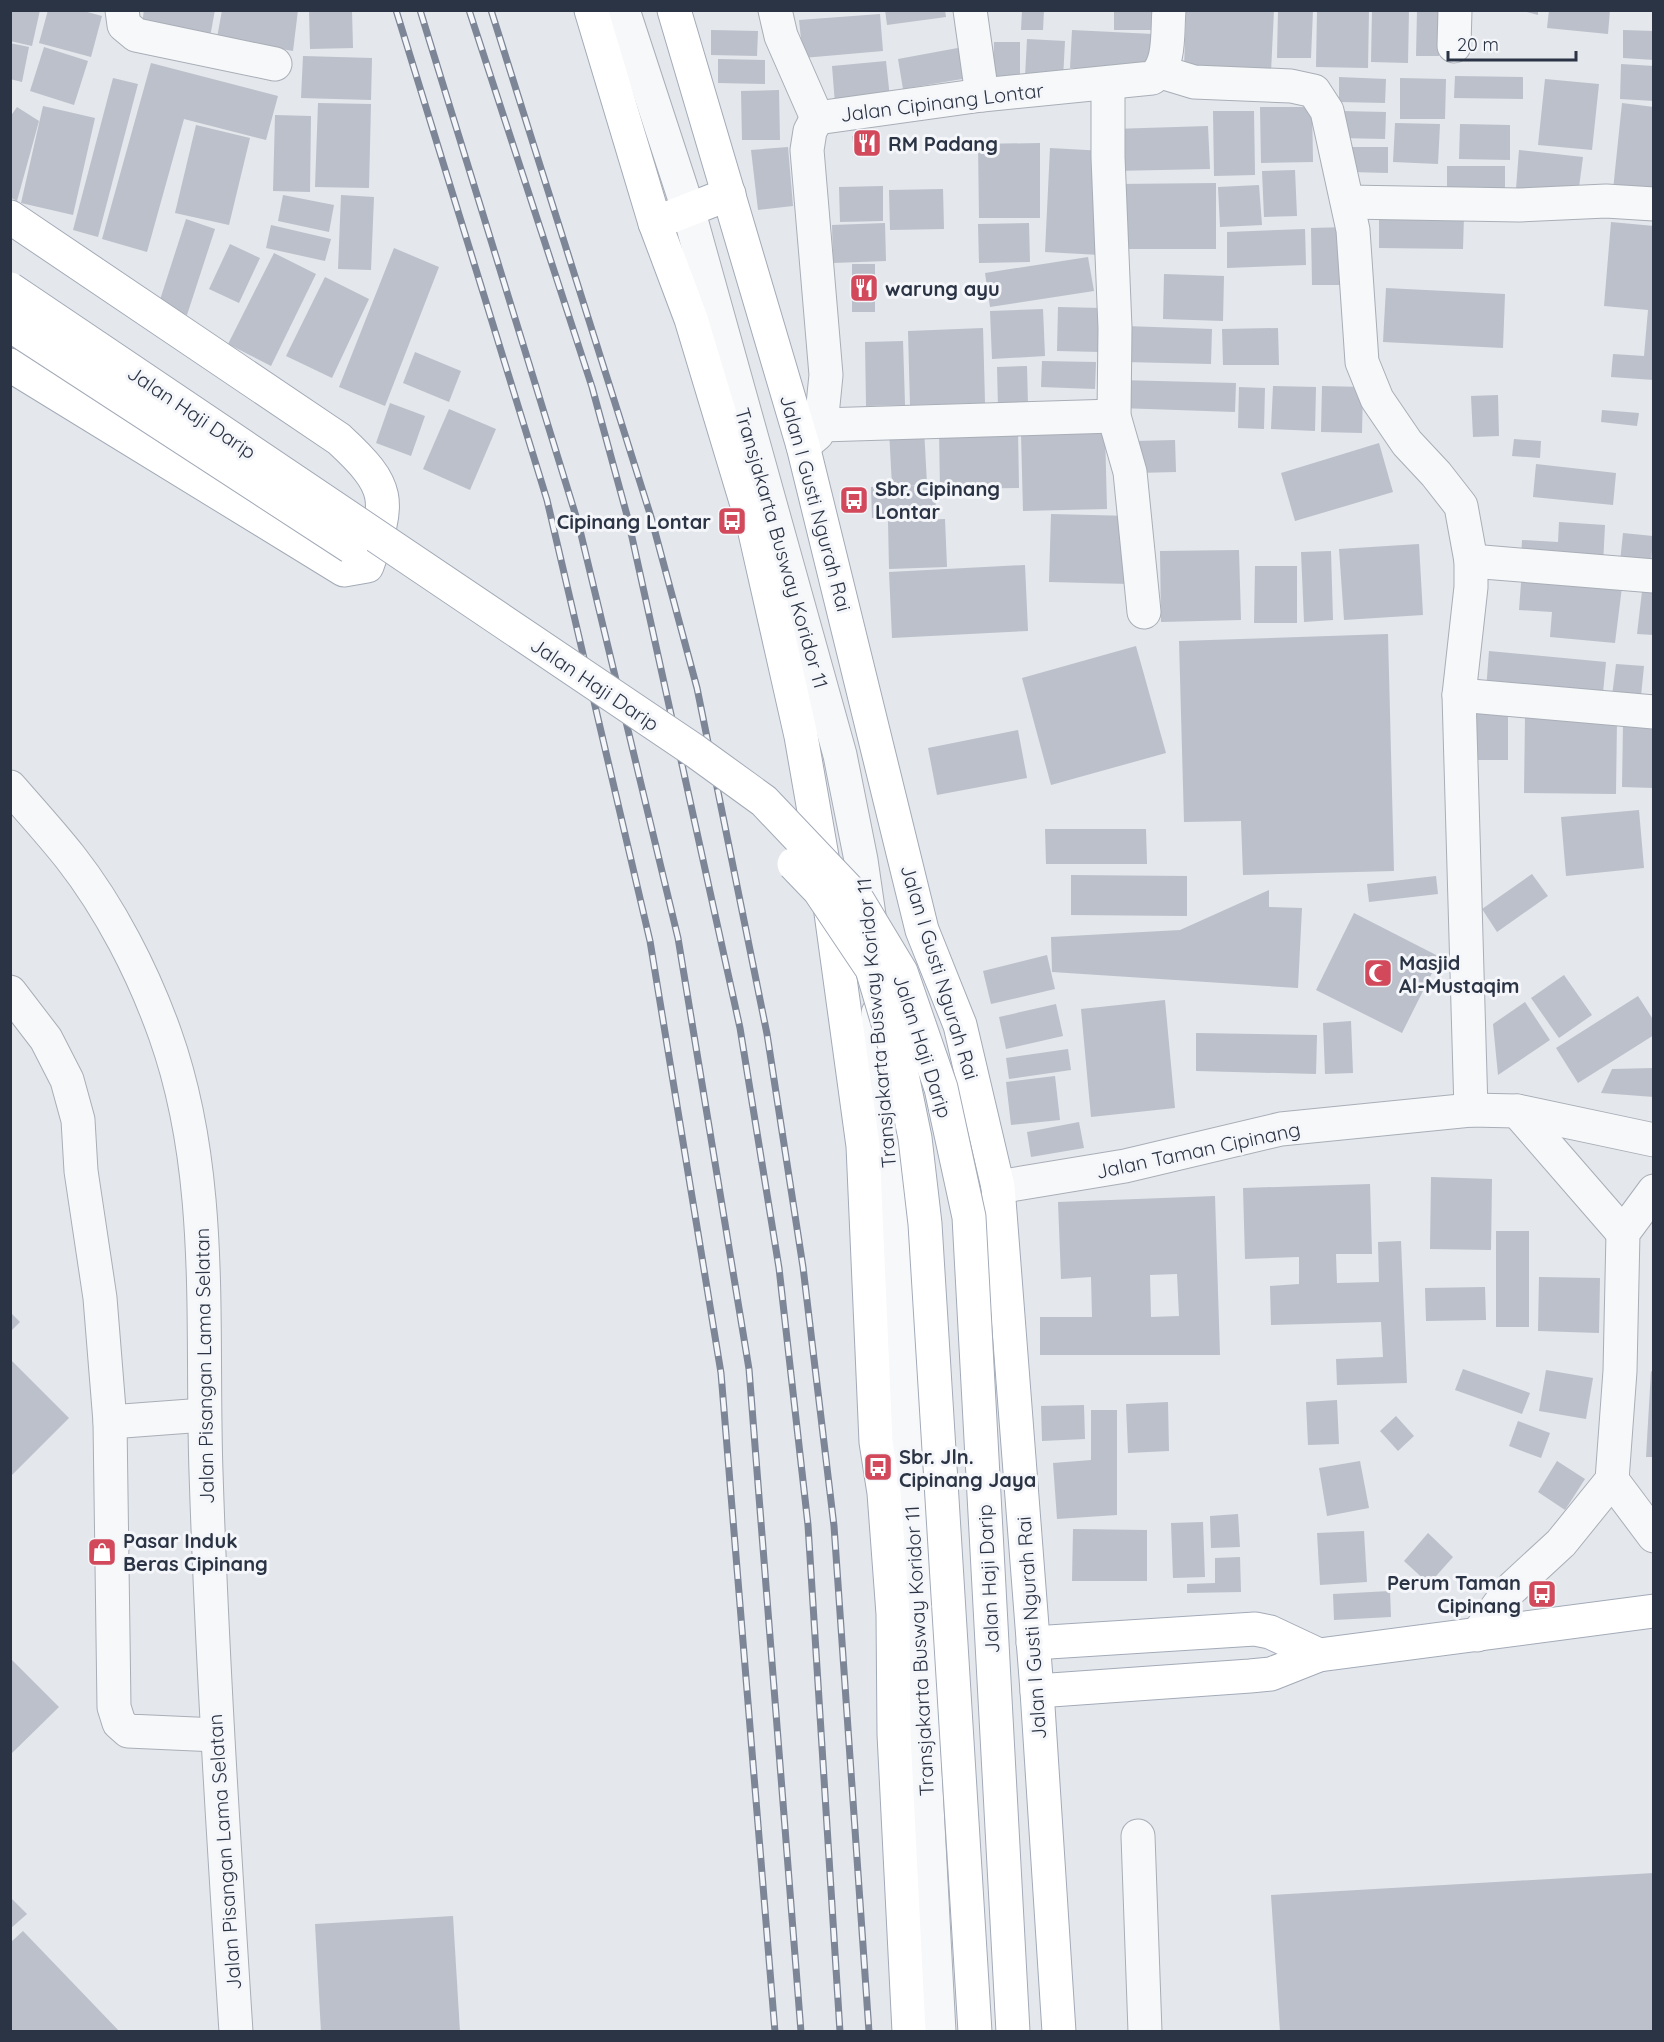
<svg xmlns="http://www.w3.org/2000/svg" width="1664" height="2042" font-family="Quicksand,sans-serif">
<rect width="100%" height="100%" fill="#e4e7ec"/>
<!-- building -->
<g fill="#bbc0ca" fill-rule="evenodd">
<polygon points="10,10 40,10 32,46 10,41"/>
<polygon points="48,10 80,10 102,16 91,57 39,43"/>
<polygon points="144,10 215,10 210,37 142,24"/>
<polygon points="222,10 298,10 293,51 217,38"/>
<polygon points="309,10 352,10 353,48 310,49"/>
<polygon points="885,10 945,10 946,17 887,25"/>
<polygon points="1022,10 1044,10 1043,30 1021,30"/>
<polygon points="1114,10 1155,10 1154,30 1114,30"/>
<polygon points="1186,10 1274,10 1271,72 1184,69"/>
<polygon points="1278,10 1313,10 1311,58 1277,58"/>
<polygon points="1317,10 1369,10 1368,68 1316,67"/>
<polygon points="1372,10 1409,10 1408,63 1371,62"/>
<polygon points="1417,10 1440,11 1439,56 1416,56"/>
<polygon points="1519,10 1538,10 1538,15"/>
<polygon points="1549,10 1610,10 1608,34 1547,28"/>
<polygon points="880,14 883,51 803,58 799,20"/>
<polygon points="711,30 758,31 757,56 711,55"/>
<polygon points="1072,30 1153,34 1152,71 1070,68"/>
<polygon points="1623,30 1654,31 1654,60 1623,58"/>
<polygon points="1027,39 1065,41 1063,79 1025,77"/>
<polygon points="994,42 1020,42 1020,76 993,76"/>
<polygon points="10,43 29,47 22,82 10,79"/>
<polygon points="44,47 88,61 74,105 30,91"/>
<polygon points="963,47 968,78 903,89 898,59"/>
<polygon points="303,56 372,58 371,100 301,98"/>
<polygon points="718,59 765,60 765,84 718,83"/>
<polygon points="886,61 890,98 835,104 832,66"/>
<polygon points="151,63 278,96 266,140 184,119 147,252 102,239"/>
<polygon points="1621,64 1654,66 1654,101 1620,99"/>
<polygon points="1455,76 1523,77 1523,99 1454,98"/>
<polygon points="1339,77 1386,79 1385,103 1339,102"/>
<polygon points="113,78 138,84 98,237 73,230"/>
<polygon points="1400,78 1446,79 1445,119 1400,119"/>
<polygon points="1545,79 1599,84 1592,150 1538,145"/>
<polygon points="779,90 780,140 742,140 741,91"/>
<polygon points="318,103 371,104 369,188 315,187"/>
<polygon points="1622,103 1654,107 1654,195 1613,190"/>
<polygon points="43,106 95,118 73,215 21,203"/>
<polygon points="17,107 39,121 17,201 10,197 10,117"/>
<polygon points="1260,107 1312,107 1313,162 1261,163"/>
<polygon points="1213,111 1254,111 1255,175 1214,176"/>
<polygon points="1341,111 1386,112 1385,139 1340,138"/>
<polygon points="275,115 311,116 310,192 273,191"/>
<polygon points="1395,123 1440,124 1438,164 1393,162"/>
<polygon points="1460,124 1510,125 1510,160 1459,159"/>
<polygon points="196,125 250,138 229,225 175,213"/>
<polygon points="1208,126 1210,169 1113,171 1112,129"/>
<polygon points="880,133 880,152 854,150 852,136"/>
<polygon points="1040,143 1040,218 979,218 978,144"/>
<polygon points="788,147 793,206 758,210 751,150"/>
<polygon points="1351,147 1388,147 1388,173 1350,172"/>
<polygon points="1050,148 1105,151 1100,255 1045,252"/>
<polygon points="1519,150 1583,157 1578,195 1516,189"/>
<polygon points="1447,166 1505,166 1505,199 1447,198"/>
<polygon points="1295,170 1297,216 1264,217 1262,171"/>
<polygon points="1216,183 1216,249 1118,249 1117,184"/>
<polygon points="1259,185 1262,225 1220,227 1218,187"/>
<polygon points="883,186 883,221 840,222 839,187"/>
<polygon points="943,189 944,229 890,230 889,190"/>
<polygon points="283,195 334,205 329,232 278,221"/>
<polygon points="341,195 374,197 371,270 338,269"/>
<polygon points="1379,215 1464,216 1463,249 1379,248"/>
<polygon points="186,219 215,229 187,315 158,306"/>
<polygon points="1611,222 1654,226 1654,380 1611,377 1613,354 1644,356 1648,310 1604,306"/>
<polygon points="885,223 886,261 833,263 832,225"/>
<polygon points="1029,223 1030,262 979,263 978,224"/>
<polygon points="271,225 331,239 325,261 266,248"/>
<polygon points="1347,227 1348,285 1312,285 1311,228"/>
<polygon points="1305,229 1306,265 1227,268 1227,232"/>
<polygon points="230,244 260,258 239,303 209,289"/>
<polygon points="394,248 439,267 385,406 339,387"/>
<polygon points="274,253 316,274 271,366 228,344"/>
<polygon points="1088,257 1094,291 990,307 985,273"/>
<rect x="852" y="264" width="23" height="48"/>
<polygon points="1164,274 1224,276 1223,321 1163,319"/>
<polygon points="325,277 369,299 332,378 286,356"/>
<polygon points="1386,288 1505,294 1503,348 1383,342"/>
<polygon points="1058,307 1102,308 1101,352 1057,351"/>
<polygon points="1043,309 1045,356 992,359 990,311"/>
<polygon points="1125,326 1212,329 1211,364 1124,362"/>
<polygon points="983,328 985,403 910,405 908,331"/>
<polygon points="1278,328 1279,365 1223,365 1222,329"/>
<polygon points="903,341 905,405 866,406 865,342"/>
<polygon points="415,352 461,371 449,402 403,383"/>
<polygon points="1042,361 1096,362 1095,389 1041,387"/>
<polygon points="1027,366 1028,406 998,407 997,367"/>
<polygon points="1119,380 1236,383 1235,412 1119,408"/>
<polygon points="1273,386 1316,387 1315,431 1271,429"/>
<polygon points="1322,386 1363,387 1362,433 1321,432"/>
<polygon points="1239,387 1265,388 1264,429 1238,428"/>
<polygon points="1498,395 1499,436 1473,437 1471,396"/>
<polygon points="390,403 425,416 411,456 376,443"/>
<polygon points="449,409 496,429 470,490 423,469"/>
<polygon points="1602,410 1639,413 1637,426 1601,422"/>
<polygon points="924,429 927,484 909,486 935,485 936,516 872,518 871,487 892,486 889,430"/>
<polygon points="1018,429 1019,488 940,489 939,430"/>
<polygon points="1105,432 1107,509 1023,511 1021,434"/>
<polygon points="1514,439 1541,441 1540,458 1512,456"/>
<polygon points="1175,440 1176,472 1136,473 1135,441"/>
<polygon points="1379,443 1393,492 1295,521 1281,473"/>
<polygon points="1536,464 1616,473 1613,505 1533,497"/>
<polygon points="1051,514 1131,516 1130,584 1049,582"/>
<polygon points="945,519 947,567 889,569 888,521"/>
<polygon points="1559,522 1605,525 1603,565 1521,560 1522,540 1558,542"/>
<polygon points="1623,533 1653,536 1651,565 1620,562"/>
<polygon points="1419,544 1423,615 1344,620 1339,549"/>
<polygon points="1239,550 1241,620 1161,622 1160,551"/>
<polygon points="1331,551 1333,620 1304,622 1301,552"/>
<polygon points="1025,565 1028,631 892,638 889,572"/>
<polygon points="1255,566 1297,566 1297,623 1254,623"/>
<polygon points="1522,570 1623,579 1615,643 1550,637 1552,612 1519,610"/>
<polygon points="1643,583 1654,584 1654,635 1637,634"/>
<polygon points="1388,634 1394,871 1243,875 1241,821 1184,822 1179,641"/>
<polygon points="1136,646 1166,753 1051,785 1022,678"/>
<polygon points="1489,651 1606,662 1602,703 1486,691"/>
<polygon points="1616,664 1644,666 1640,706 1611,704"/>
<rect x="1472" y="714" width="36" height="46"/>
<polygon points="1525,716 1617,718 1616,794 1524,793"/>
<polygon points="1623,723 1654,724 1654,788 1622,787"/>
<polygon points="1018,730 1027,778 937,795 928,748"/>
<polygon points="1639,810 1644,868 1566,876 1561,817"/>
<polygon points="1045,829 1146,829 1147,864 1046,864"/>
<polygon points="1532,874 1548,896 1497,932 1482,909"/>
<polygon points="1071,875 1187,876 1187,916 1071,915"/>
<polygon points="1436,876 1438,894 1369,902 1367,884"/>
<polygon points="1269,890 1269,907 1302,908 1298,988 1052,972 1051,937 1180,930"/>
<polygon points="1354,913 1440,957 1402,1033 1316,990"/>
<polygon points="1047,955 1055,989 991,1004 983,971"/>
<polygon points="1564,975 1592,1015 1559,1038 1531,998"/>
<polygon points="1638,996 1654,1021 1654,1035 1578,1083 1556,1048"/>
<polygon points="1165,1000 1175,1108 1091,1117 1081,1009"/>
<polygon points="1525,1002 1550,1040 1498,1075 1493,1024"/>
<polygon points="1056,1004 1063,1036 1006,1049 999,1017"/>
<polygon points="1351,1021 1353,1073 1325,1074 1323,1023"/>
<polygon points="1196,1033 1317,1035 1316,1074 1196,1071"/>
<polygon points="1068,1049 1071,1070 1009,1079 1006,1058"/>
<polygon points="1654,1068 1654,1097 1601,1093 1612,1069"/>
<polygon points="1055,1076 1060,1120 1011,1125 1006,1082"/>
<polygon points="1079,1122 1084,1148 1031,1157 1027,1132"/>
<polygon points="1431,1177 1492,1179 1491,1250 1430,1249"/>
<polygon points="1370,1184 1372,1254 1336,1254 1337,1283 1379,1282 1378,1242 1401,1241 1407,1383 1337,1385 1336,1359 1383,1357 1381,1322 1271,1325 1270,1286 1299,1284 1299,1257 1245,1259 1243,1188"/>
<path d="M1215,1196L1220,1355H1040V1317H1092L1091,1277L1061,1279L1058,1202ZM1177,1274L1179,1316L1151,1317L1150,1275Z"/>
<rect x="1496" y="1231" width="33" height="96"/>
<polygon points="1539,1277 1600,1278 1599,1333 1538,1331"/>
<polygon points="1485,1287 1486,1320 1426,1321 1425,1288"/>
<polygon points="10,1312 20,1322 10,1332"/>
<polygon points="10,1359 69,1418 10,1477"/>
<polygon points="1463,1369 1530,1393 1522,1414 1455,1390"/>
<polygon points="1546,1370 1593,1378 1586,1419 1539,1411"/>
<polygon points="1651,1371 1654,1372 1654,1457 1646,1457"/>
<polygon points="1337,1400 1339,1444 1308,1445 1306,1402"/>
<polygon points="1168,1402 1169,1451 1128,1453 1126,1404"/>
<polygon points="1084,1405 1085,1439 1042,1441 1041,1406"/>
<polygon points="1091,1410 1117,1410 1117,1515 1057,1519 1053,1463 1091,1460"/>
<polygon points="1396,1416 1414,1436 1398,1451 1380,1431"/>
<polygon points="1518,1421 1550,1433 1541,1458 1509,1446"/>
<polygon points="1360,1461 1369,1508 1327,1516 1319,1468"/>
<polygon points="1557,1461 1585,1479 1565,1510 1538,1492"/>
<polygon points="1238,1514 1240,1547 1211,1548 1210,1516"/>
<polygon points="1203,1522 1205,1577 1173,1578 1171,1523"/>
<polygon points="1073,1529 1147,1530 1147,1581 1072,1581"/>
<polygon points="1364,1531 1367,1582 1320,1585 1317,1533"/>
<polygon points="1428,1533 1453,1557 1429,1584 1404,1561"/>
<polygon points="1240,1557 1241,1592 1187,1593 1187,1584 1215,1583 1215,1558"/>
<polygon points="1390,1591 1391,1617 1334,1620 1333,1594"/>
<polygon points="10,1658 59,1707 10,1755"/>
<polygon points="1654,1873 1654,2032 1280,2032 1271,1895"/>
<polygon points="10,1897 27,1914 10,1929"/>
<polygon points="453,1916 460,2032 321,2032 315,1924"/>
<polygon points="23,1931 120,2032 10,2032 10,1943"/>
</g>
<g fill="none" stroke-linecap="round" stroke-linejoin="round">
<!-- minor casing -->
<g stroke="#a9aeb7" stroke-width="35">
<g id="minor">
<polyline points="122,10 124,25 136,35 275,64"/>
<polyline points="623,10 688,209 840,755 861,860 871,929"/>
<polyline points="775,10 781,36 817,118"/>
<polyline points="970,10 982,95"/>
<polyline points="1454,46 1455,10"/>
<polyline points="1161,72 1194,82 1291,86 1314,91 1327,111 1353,230 1362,362 1377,399 1407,443 1436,474 1461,506 1471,561 1471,587 1459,695 1471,1110"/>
<polyline points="1108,83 1108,157 1115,328 1114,416 1130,472 1144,612"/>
<path d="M817,118L982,95L1152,78C1171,66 1167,32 1169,10"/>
<polyline points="1348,202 1519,205 1606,201 1654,204"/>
<polyline points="821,425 1114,416"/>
<polyline points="803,446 817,434 821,425 826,375 807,150 810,131 817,118"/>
<polyline points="1471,561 1654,576"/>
<polyline points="1459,695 1654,712"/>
<path d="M10,787C30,810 51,833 70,857C110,908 143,972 165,1034C215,1174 201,1326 206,1472C212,1659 224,1845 236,2032"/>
<polyline points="10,992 46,1039 67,1080 78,1120 81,1171 100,1298 110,1422 114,1707 119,1723 128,1731 217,1735"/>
<polyline points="878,1013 912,1524 939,2032"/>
<polyline points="1517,1111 1623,1233"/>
<polyline points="998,1187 1125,1166 1281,1129 1471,1110 1517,1111 1654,1140"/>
<polyline points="110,1422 204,1415"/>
<polyline points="1612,1480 1654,1536"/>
<polyline points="1477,1635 1509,1591 1561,1543 1612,1480 1620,1371 1623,1233 1654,1191"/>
<polyline points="1138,1836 1145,2032"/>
</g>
</g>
<!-- major casing -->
<g stroke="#a3abb8" stroke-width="35">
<g id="major">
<polyline points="591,10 655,223 691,319 754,528 801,736 828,891 863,1146 876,1442 884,1493 893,1614 894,1734 909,2032"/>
<polyline points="674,10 803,446 922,930 960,1025 998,1187 1037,1691 1059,2032"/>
<path d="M10,217L339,439C391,487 391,500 367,566L344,570L10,365"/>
<polyline points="655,223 729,194"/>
<polyline points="1033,1643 1255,1629 1270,1632 1319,1655"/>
<polyline points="1037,1691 1250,1676 1271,1674 1319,1655 1654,1611"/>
</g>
</g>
<!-- minor -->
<use href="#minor" stroke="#f7f8fa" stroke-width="33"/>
<!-- major -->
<use href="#major" stroke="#fff" stroke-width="33"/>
<!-- rail casing -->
<g stroke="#7d8696" stroke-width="7">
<g id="rail">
<polyline points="396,10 547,500 650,941 721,1373 775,2032"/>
<polyline points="420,10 579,526 678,938 749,1369 801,2032"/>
<polyline points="469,10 592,387 628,519 740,1028 779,1268 808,1525 840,2032"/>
<polyline points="491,10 651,517 697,688 767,1034 803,1267 834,1526 869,2032"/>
</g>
</g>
<!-- rail -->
<use href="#rail" stroke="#f4f6f9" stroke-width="4.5" stroke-dasharray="14" stroke-linecap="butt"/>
<!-- major-bridge casing -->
<g stroke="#a3abb8" stroke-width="35" stroke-linecap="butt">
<g id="major-bridge">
<polyline points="10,289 695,751 764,801 857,899 901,972 941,1088 969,1217 1013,2032"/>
<polyline points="10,325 351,547"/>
<polyline points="794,864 819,890 872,969 899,1060 915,1138 925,1224 975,2032"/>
</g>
</g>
<!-- major-bridge -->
<use href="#major-bridge" stroke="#fff" stroke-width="33"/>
</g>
<!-- icons -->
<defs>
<g id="restaurant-square" transform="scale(1.5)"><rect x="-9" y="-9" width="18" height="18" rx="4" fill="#d1495b" stroke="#f4f6f9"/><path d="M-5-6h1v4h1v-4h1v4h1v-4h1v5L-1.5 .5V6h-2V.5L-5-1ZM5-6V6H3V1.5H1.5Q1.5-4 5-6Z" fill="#fff"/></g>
<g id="bus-square" transform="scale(1.5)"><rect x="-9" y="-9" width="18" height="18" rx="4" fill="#d1495b" stroke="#f4f6f9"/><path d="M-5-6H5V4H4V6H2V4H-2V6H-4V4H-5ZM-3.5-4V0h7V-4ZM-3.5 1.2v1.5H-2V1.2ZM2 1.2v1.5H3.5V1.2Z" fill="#fff"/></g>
<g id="mosque-square" transform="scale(1.5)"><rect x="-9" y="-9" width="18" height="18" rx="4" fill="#d1495b" stroke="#f4f6f9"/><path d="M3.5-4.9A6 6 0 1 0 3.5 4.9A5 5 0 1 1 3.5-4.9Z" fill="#fff"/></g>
<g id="shop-square" transform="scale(1.5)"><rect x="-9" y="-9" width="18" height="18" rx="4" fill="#d1495b" stroke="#f4f6f9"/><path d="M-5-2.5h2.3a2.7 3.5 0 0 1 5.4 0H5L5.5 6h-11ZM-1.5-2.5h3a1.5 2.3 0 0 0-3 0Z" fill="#fff"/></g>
</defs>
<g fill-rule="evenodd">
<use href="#restaurant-square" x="867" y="143"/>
<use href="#restaurant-square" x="864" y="288"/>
<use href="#bus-square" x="854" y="500"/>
<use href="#bus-square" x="732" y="521"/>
<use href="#mosque-square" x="1378" y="973"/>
<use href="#bus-square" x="878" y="1467"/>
<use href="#shop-square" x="102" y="1552"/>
<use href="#bus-square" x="1542" y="1594"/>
</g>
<g text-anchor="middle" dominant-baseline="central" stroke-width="6" stroke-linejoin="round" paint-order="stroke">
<!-- street labels -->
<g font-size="20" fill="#2b3445" stroke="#f4f6f9">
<text transform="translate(942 102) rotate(-7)">Jalan Cipinang Lontar</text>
<text transform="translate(192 412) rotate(34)">Jalan Haji Darip</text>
<text transform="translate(816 503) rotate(75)">Jalan I Gusti Ngurah Rai</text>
<text transform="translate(782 548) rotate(74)">Transjakarta Busway Koridor 11</text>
<text transform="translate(595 684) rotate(34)">Jalan Haji Darip</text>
<text transform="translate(940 972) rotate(73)">Jalan I Gusti Ngurah Rai</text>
<text transform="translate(876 1023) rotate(-95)">Transjakarta Busway Koridor 11</text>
<text transform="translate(923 1046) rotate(72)">Jalan Haji Darip</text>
<text transform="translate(1198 1150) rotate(-12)">Jalan Taman Cipinang</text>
<text transform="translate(204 1366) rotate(-91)">Jalan Pisangan Lama Selatan</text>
<text transform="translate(988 1579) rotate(-93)">Jalan Haji Darip</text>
<text transform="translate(1031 1628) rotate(-94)">Jalan I Gusti Ngurah Rai</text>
<text transform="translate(919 1651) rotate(-93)">Transjakarta Busway Koridor 11</text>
<text transform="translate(224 1852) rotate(-94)">Jalan Pisangan Lama Selatan</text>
</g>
<!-- poi labels -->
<g font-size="20" font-weight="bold" fill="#2b3445" stroke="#f4f6f9" text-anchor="start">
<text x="888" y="143">RM Padang</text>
<text x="885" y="288">warung ayu</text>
<text x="875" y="488">Sbr. Cipinang<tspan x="875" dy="23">Lontar</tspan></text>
<text x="711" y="521" text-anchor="end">Cipinang Lontar</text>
<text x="1399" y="962">Masjid<tspan x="1399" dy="23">Al-Mustaqim</tspan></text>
<text x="899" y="1456">Sbr. Jln.<tspan x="899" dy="23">Cipinang Jaya</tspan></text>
<text x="123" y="1540">Pasar Induk<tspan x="123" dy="23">Beras Cipinang</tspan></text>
<text x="1521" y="1582" text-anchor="end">Perum Taman<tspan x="1521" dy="23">Cipinang</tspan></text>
</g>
</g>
<!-- border -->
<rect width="1664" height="2042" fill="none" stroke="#2b3445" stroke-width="24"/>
<!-- scale -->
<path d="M1448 51v9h128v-9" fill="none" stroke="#2b3445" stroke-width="3"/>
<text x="1457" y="51" font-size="18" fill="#2b3445" stroke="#f4f6f9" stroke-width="4.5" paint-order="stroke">20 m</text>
</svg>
